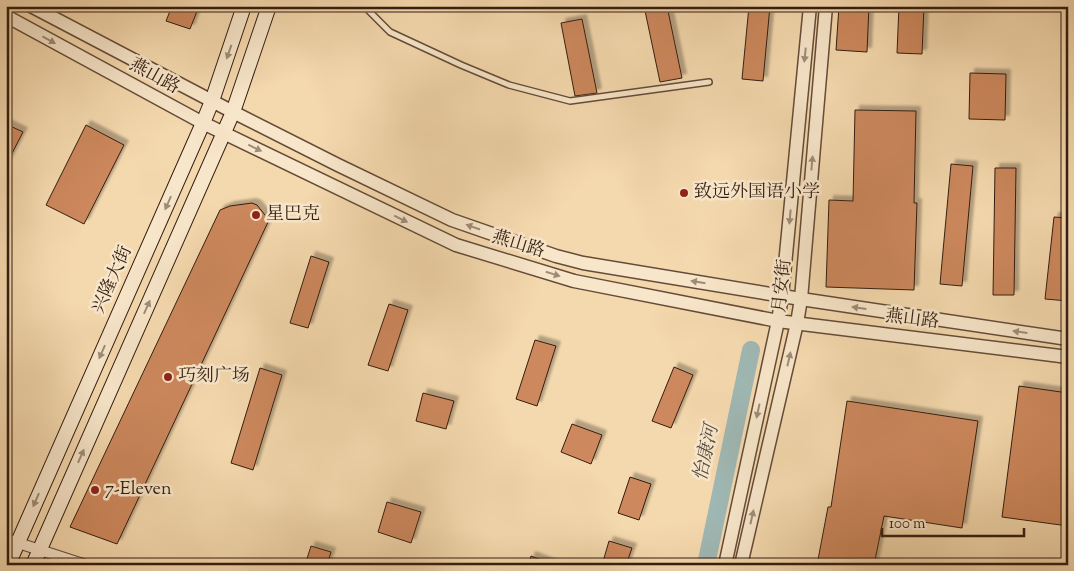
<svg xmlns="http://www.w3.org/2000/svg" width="1074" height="571" font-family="'Sorts Mill Goudy','Noto Serif SC',serif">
<defs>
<filter id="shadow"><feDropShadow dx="4.5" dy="-4.5" stdDeviation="1" flood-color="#0004"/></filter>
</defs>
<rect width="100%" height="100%" fill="#f5d9ae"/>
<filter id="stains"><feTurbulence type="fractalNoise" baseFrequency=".004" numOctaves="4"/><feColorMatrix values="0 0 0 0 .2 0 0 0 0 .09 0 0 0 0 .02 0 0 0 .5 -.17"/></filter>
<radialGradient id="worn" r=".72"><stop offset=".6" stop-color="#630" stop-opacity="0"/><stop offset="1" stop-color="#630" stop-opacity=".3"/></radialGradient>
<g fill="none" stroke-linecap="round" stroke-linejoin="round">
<!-- river -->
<polyline stroke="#9fb8b4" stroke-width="18" points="706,565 751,350"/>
</g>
<!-- building -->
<g fill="#cd885d" stroke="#331d11" filter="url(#shadow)">
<polygon points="172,6 199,6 190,29 166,21"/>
<polygon points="644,6 667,6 682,78 660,82"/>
<polygon points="749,6 770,6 763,81 742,79"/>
<polygon points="839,6 869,6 867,52 836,50"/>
<polygon points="899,6 924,6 922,54 897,53"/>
<polygon points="582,19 597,93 575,96 561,23"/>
<polygon points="970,73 1006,74 1005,120 969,119"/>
<polygon points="855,110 916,111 914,203 917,203 914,290 826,287 829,200 853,201"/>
<polygon points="6,124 23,132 6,165"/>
<polygon points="86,125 124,145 84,224 46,205"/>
<polygon points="951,164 973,166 962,286 940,284"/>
<polygon points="995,168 1016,168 1014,295 993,295"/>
<polygon points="252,203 257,205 269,220 117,544 70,527 220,210 230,206"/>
<polygon points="1054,217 1068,218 1068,301 1045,299"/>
<polygon points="311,256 329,262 308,328 290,323"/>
<polygon points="389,304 408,310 388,371 368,365"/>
<polygon points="535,340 556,346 537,406 516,399"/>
<polygon points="674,367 693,375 671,428 652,421"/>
<polygon points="260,368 282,375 253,470 231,463"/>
<polygon points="1019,386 1068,393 1068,526 1002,517"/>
<polygon points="423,393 454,401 446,429 416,421"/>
<polygon points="847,401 978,421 962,528 884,516 874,565 817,565 828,507 831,507"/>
<polygon points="572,424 602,435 591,464 561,452"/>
<polygon points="630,477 651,484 639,520 618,513"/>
<polygon points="387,502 421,512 411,543 378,532"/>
<polygon points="609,541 632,548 626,565 602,565"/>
<polygon points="311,546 331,552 327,565 305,565"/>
<polygon points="531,556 552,564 551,565 528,565"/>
</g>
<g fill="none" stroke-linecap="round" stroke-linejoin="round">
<!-- service casing -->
<g stroke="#644c38" stroke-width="8">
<polyline id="service" points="367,6 369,11 390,32 461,65 509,85 570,101 709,82"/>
</g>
<!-- minor casing -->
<g stroke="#644c38" stroke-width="12">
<polyline id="minor" points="6,539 86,565"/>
</g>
<!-- tertiary casing -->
<g stroke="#644c38" stroke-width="15">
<g id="tertiary">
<polyline points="31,6 233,112 338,165 452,220 556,256 583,263 801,299 1068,339"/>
<polyline points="6,16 203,123 456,245 574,281 778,321 1068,357"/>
<polyline points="725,565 778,321 782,296 810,6"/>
<polyline points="741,565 797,323 801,299 826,6"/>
</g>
</g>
<!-- secondary casing -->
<g stroke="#331d11" stroke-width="16">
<g id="secondary">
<polyline points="8,565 203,123 212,101 244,6"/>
<polyline points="33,565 233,112 269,6"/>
</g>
</g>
<!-- service -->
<use href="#service" stroke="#f8e6ca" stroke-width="5"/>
<!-- minor -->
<use href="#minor" stroke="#f8e6ca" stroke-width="10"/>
<!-- tertiary -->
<use href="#tertiary" stroke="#f8e6ca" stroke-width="12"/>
<!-- secondary -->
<use href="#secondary" stroke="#f8e6ca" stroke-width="14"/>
</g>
<!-- one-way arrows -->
<defs><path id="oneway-solid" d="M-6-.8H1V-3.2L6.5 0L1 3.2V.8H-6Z" transform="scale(1.25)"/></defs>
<g fill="#9f8c77">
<use href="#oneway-solid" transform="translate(49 40) rotate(29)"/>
<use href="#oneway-solid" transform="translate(229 52) rotate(109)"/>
<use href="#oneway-solid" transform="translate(805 55) rotate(96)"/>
<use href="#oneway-solid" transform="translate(255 148) rotate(26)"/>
<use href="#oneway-solid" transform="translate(812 163) rotate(-85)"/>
<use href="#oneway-solid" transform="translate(168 203) rotate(114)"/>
<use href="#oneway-solid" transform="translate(790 217) rotate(95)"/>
<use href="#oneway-solid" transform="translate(401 219) rotate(26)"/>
<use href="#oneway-solid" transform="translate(473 227) rotate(-161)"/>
<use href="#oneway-solid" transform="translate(553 274) rotate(17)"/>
<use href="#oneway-solid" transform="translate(698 282) rotate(-171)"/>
<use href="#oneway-solid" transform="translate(147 307) rotate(-66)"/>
<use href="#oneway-solid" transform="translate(859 308) rotate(-172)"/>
<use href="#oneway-solid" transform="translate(1020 332) rotate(-172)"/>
<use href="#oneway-solid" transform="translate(102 352) rotate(114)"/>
<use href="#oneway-solid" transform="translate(789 359) rotate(-77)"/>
<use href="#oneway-solid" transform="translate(758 411) rotate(102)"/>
<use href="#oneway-solid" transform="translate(81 456) rotate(-66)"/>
<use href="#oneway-solid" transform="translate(36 500) rotate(114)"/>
<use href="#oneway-solid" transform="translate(752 517) rotate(-77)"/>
</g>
<!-- markers -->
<g fill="#8f2418" stroke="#f8e6ca" stroke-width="2">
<circle cx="684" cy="193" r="5"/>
<circle cx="256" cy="215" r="5"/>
<circle cx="168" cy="377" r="5"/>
<circle cx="95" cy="490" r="5"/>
</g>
<g text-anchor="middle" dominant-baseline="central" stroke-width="5" stroke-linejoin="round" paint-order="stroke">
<!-- street labels -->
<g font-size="18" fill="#331d11" stroke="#f8e6ca">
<text transform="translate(154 77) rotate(29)">燕山路</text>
<text transform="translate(518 245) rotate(17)">燕山路</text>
<text transform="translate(113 280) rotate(-66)">兴隆大街</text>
<text transform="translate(783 286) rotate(-84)">月安街</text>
<text transform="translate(912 320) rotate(7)">燕山路</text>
</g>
<!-- poi labels -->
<g font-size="18" fill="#331d11" stroke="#f8e6ca" text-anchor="start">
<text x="694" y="193">致远外国语小学</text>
<text x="266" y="215">星巴克</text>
<text x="178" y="377">巧刻广场</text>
<text x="105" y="490">7-Eleven</text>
</g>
<!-- water labels -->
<g font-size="19" font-style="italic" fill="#534c42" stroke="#f8e6ca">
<text transform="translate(707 453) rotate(-78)">怡康河</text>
</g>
</g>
<!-- margin -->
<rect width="1074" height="571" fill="none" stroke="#f5d9ae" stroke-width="25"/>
<rect x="8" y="8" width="1059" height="556" fill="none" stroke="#331d11" stroke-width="2.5"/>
<rect x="12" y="12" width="1049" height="546" fill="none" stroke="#331d11"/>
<!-- scale -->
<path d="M882 528v8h142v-8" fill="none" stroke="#331d11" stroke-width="2.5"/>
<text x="889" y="528" font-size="15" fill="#331d11" stroke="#f8e6ca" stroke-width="4" paint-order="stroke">100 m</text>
<rect width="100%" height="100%" filter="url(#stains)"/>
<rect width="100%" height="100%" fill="url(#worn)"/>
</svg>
